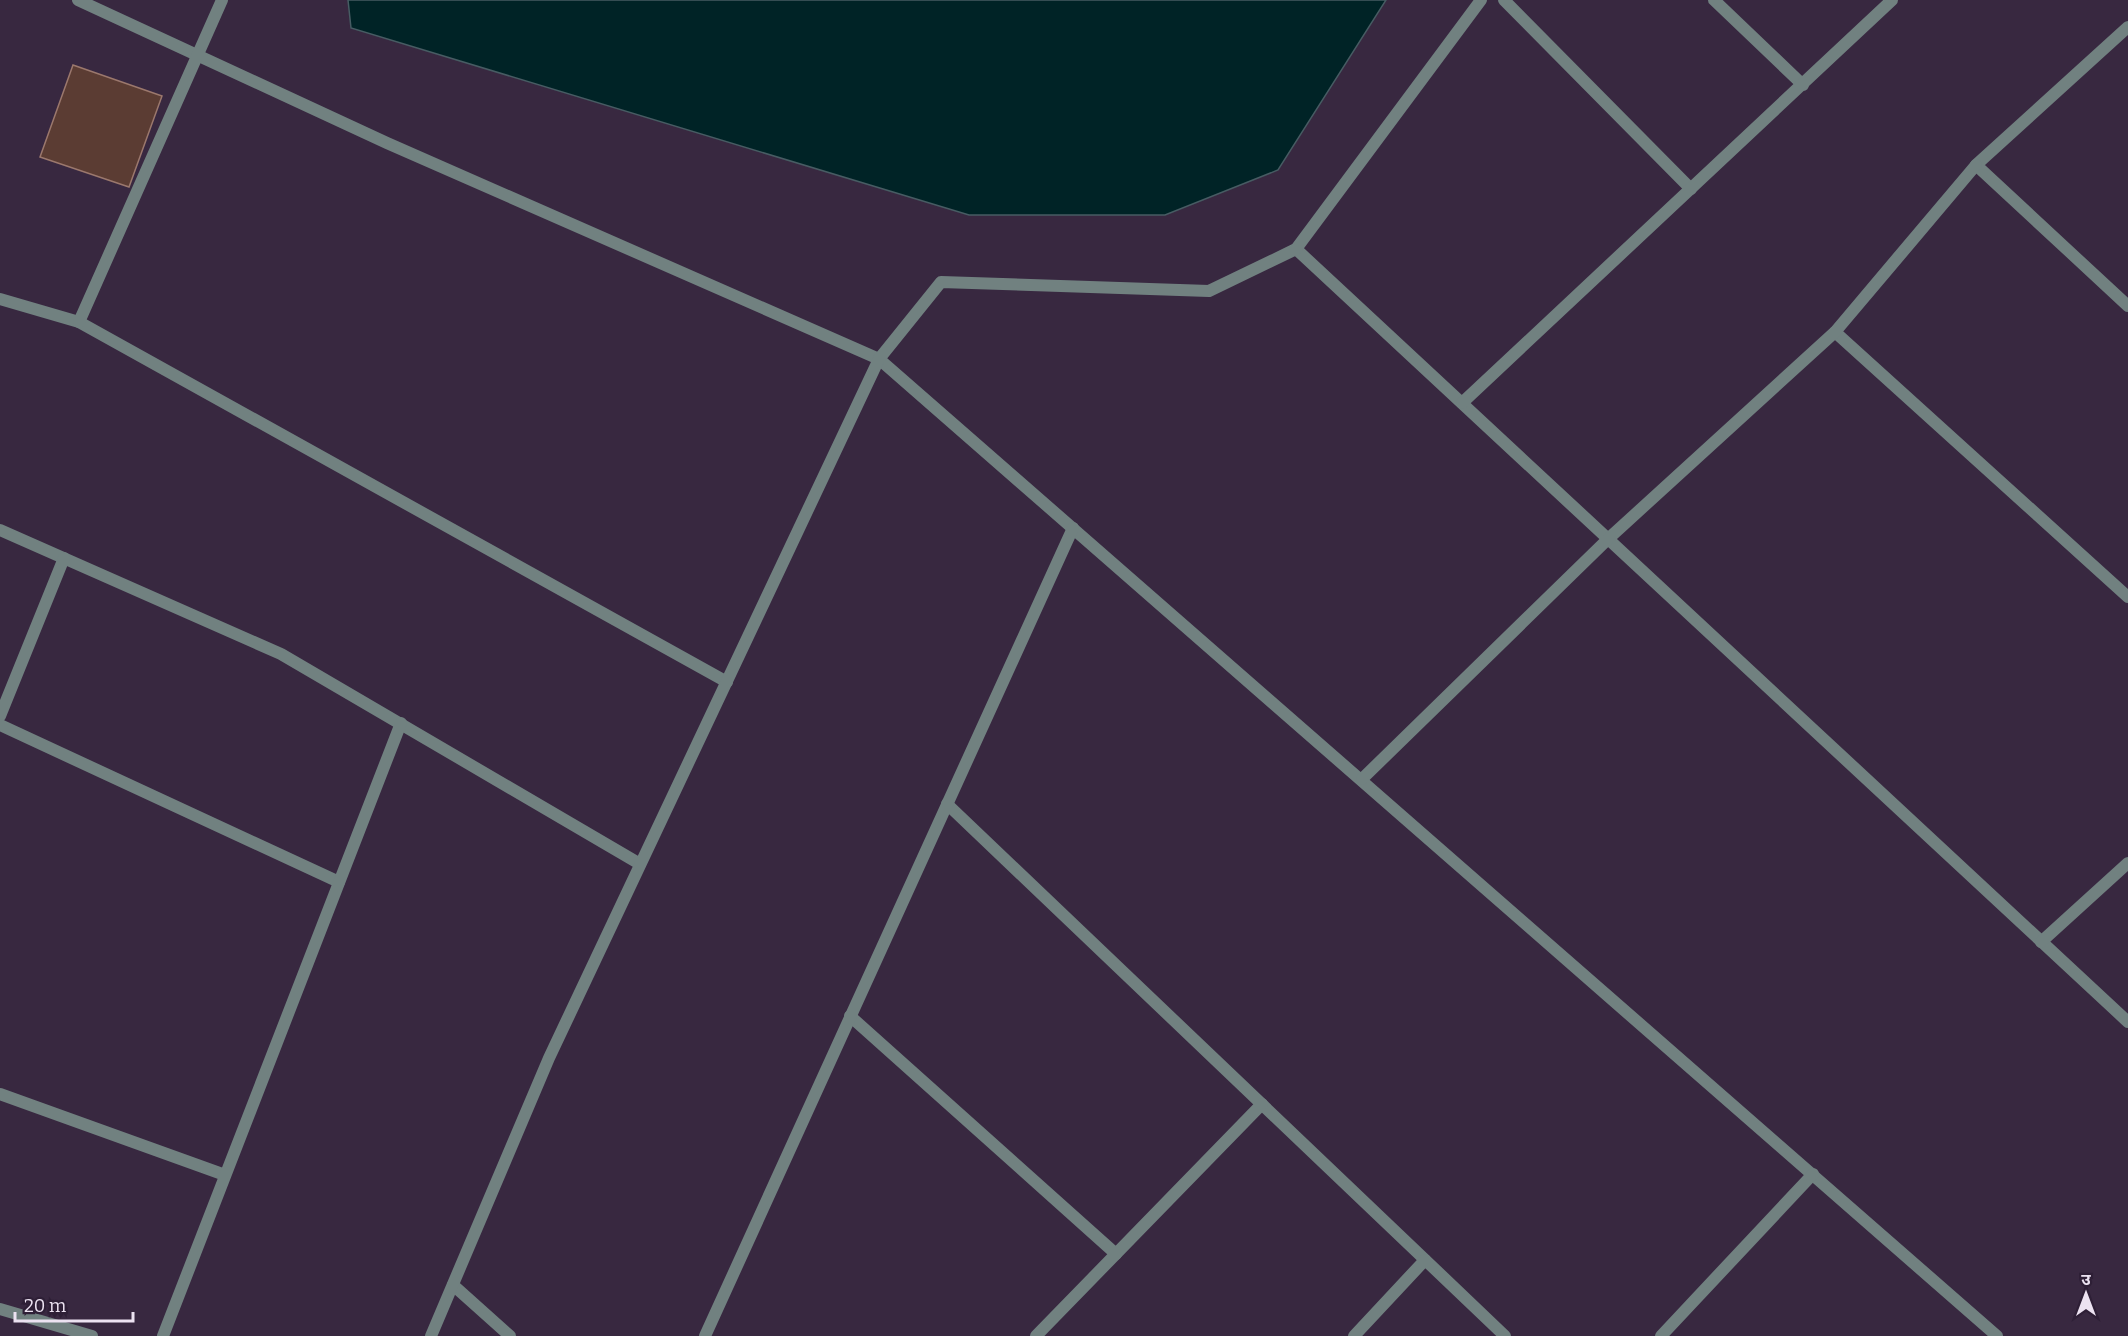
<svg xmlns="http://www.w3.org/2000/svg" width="2128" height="1336" font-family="Bitter,'Noto Sans Devanagari',serif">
<rect width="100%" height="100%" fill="#382840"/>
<!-- water -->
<polygon fill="#002326" stroke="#475c63" stroke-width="1.5" points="348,0 1386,0 1278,170 1165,215 969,215 351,28"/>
<!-- building -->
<polygon fill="#5b3c33" stroke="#9b786d" stroke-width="1.5" points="73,65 162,96 129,187 40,157"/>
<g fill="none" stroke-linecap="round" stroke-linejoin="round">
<!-- street -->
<g stroke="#718180" stroke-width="12">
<polyline points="78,0 387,143 879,359 1997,1336"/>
<polyline points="1504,0 1691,189"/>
<polyline points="1714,0 1803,85"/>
<polyline points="2128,27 1976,165 2128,306"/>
<polyline points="1296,249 2128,1022"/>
<polyline points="0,299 79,322 727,682"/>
<polyline points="79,322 222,0"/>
<polyline points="1835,332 2128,597"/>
<polyline points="1462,403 1892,0"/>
<polyline points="0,530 281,654 640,864"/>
<polyline points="0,716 64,558"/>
<polyline points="0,725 339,882"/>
<polyline points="1362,779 1608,539 1835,332 1976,165"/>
<polyline points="947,804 1505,1336"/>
<polyline points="2041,942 2128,863"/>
<polyline points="850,1016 1116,1254"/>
<polyline points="0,1094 225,1175"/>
<polyline points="453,1285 510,1336"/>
<polyline points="0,1309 92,1336"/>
<polyline points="163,1336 401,723"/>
<polyline points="431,1336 549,1058 879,359 941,282 1209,291 1296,249 1481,0"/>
<polyline points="705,1336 1073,528"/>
<polyline points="1036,1336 1262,1104"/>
<polyline points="1354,1336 1425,1260"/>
<polyline points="1661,1336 1813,1174"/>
</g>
</g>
<!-- north arrow -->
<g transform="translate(2086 1294)" stroke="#2e1f36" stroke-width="4.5" paint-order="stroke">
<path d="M0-4.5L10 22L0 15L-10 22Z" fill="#ece2f1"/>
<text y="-9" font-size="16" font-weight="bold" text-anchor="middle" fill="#ece2f1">उ</text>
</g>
<!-- scale -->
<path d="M15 1312v9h118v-9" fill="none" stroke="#ece2f1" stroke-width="3"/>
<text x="24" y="1312" font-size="18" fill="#ece2f1" stroke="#2e1f36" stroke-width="4.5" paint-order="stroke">20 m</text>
</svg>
